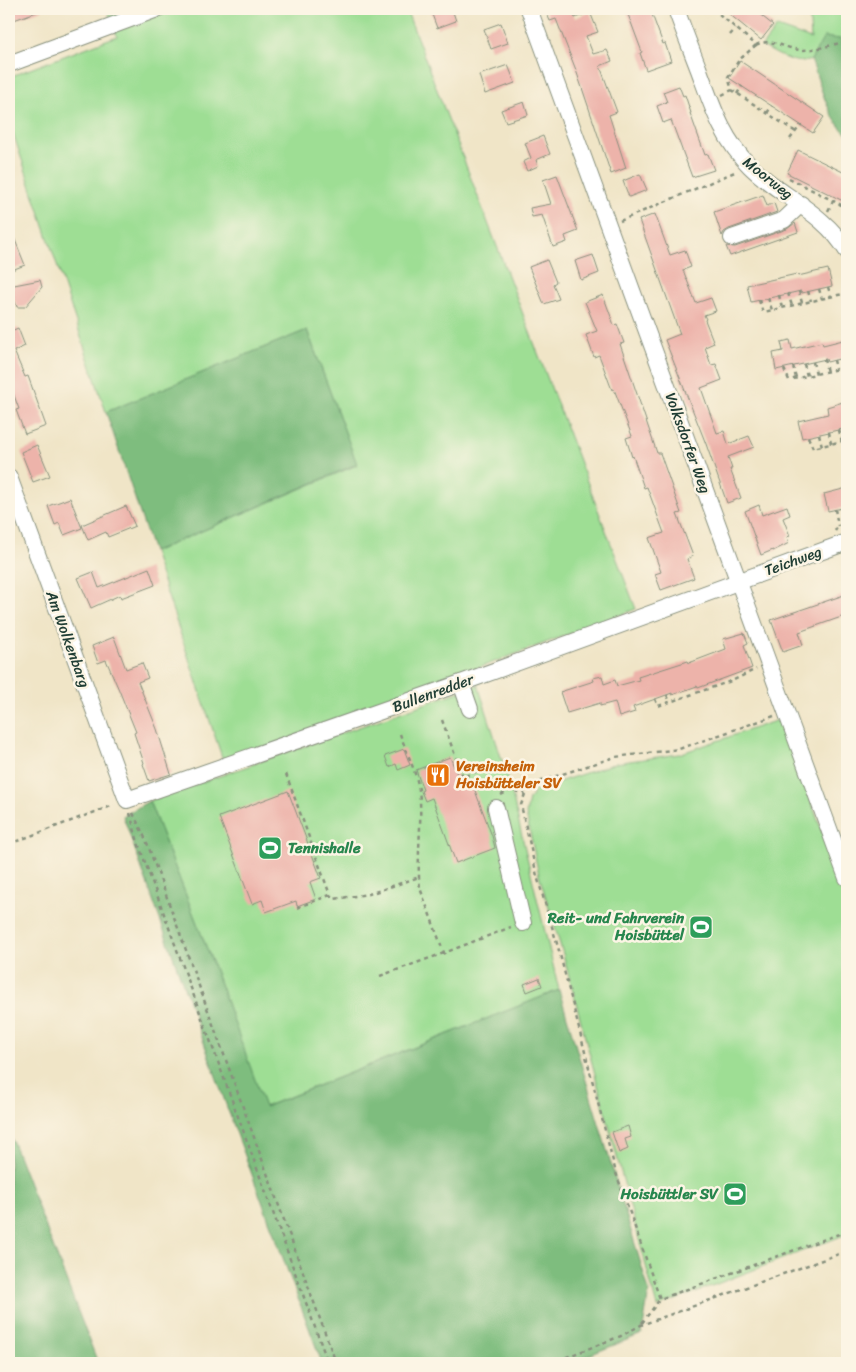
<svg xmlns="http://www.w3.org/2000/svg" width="856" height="1372" font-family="Sriracha,sans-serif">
<rect width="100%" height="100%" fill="#fcf5e5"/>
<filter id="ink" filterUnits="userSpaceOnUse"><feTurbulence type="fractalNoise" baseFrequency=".02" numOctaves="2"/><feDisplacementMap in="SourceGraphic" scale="10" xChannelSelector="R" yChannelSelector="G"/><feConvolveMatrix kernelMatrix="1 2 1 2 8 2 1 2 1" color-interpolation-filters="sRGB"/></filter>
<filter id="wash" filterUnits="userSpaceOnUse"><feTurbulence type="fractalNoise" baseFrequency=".0096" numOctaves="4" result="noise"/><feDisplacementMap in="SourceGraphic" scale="20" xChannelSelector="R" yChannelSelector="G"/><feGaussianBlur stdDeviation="1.12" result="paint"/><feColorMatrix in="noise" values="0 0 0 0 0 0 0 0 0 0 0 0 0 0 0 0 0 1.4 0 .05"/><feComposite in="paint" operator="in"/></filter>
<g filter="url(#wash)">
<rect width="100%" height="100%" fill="#f0e5c7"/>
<!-- green -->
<g fill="#9ede94" stroke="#5e8e64">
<polygon points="107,9 406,9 636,609 224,763 153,552 357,465 307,330 106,412 9,121 9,77 117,36"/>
<path d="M809,9H847V134C827,117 821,85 812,60C794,66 777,54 762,46L777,27L811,39Z"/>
<polygon points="478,685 509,782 559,990 264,1107 211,959 149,801"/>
<polygon points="781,719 847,900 847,1234 657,1307 563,954 539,875 526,814 529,799 537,789 616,763 679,754"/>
</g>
<!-- forest -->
<g fill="#7ebd7e" stroke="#4e7d59">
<path d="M824,37L841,39L847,56V134C827,117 821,85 811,60Z"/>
<polygon points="307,330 357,464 153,552 106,412"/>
<polygon points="149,801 211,959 265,1107 559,990 649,1291 642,1334 569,1363 322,1363 228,1110 123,816"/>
<polygon points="9,1132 98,1363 9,1363"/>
</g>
<g id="blocks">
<!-- building -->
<g fill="#edb3aa">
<polygon points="9,9 42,9 42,10 11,21"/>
<polygon points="430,9 452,9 456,21 437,28"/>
<polygon points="545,9 580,9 573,12 575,18 590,12 598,32 586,36 593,54 607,50 612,61 600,66 617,112 609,115 626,168 611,174 576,70 556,19 550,21"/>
<polygon points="626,9 650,9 663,44 665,43 671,61 646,70 640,53 642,52"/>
<polygon points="723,9 753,9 773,25 761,40"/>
<polygon points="501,23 508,43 491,49 484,29"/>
<polygon points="740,61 824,117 813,133 729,78"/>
<polygon points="508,65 515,83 485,94 479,75"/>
<polygon points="679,86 683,96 685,95 691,113 690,113 705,155 708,154 714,170 692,177 671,120 663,123 657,106 667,102 663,92"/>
<polygon points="524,102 528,115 506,122 501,110"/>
<polygon points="543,136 550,154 536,160 538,166 527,171 523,162 531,158 525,143"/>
<polygon points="798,150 847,174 847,203 787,173"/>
<polygon points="640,174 647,190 629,197 623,181"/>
<polygon points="557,175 578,231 565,236 567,242 553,247 542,215 532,217 530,208 551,204 543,180"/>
<polygon points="763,195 767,206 774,203 777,212 729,229 724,232 722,236 714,212"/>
<polygon points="655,214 670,255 685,250 691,267 683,270 696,303 711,298 716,311 704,315 706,319 705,320 714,343 705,347 711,365 716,364 722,380 701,388 717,433 724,431 728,444 749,436 754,447 728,457 732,469 730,469 741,498 727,503 706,444 665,340 680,334 639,220"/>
<polygon points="795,223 798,232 730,256 726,246 735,247 787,229"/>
<polygon points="9,225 25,265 9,271"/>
<polygon points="593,255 599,273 581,280 575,261"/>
<polygon points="547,260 556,282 553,284 559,299 544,304 529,267"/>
<polygon points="828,269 832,286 802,293 801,291 751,302 747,285 797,274 798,276"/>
<polygon points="40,280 42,287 25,307 17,307 14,299 9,300 9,286"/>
<polygon points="603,295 614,325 617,324 624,343 620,344 657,453 660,453 681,513 677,514 693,556 687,559 694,578 661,590 655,574 661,572 649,538 664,533 647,487 644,488 633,456 632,457 626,438 632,436 614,389 612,390 599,355 594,357 586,335 597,331 585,302"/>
<polygon points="18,328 25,346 14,351 25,377 28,376 46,426 25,434 16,410 19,409 9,382 9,332"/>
<polygon points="847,339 847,357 827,362 826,359 776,370 773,353 783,351 781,342 790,340 792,349 822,342 823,345"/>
<polygon points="846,401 847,428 802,438 798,421 828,414 827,407"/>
<polygon points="37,445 50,476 33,482 21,452"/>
<polygon points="847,488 847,507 828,511 824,494"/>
<polygon points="70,498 82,528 64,535 59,523 55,525 48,506"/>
<polygon points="759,505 762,515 787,506 790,515 783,518 790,536 787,537 789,543 773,551 773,550 761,555 745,511"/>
<polygon points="126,506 135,526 108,537 106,532 88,540 82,525"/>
<polygon points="149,568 155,585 121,598 120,595 91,608 78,578 93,572 99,588"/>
<polygon points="847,594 847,615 799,632 803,645 783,652 771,620"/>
<polygon points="744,633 748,643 744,645 752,668 698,688 697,686 672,695 672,693 633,707 635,712 619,717 615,702 600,706 600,703 567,713 560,692 594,681 593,678 602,676 604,684 615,680 617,686 639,680 638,677 688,661 689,663 726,649 723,639"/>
<polygon points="114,637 126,669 142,663 148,678 138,682 157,729 171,774 149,781 143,764 144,763 134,733 136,732 119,690 106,660 98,663 92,646"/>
<polygon points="404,749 410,765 398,770 396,764 389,767 385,756"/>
<polygon points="450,757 461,784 471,780 492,836 495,848 456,863 432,798 425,801 421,791 423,790 416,770"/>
<polygon points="288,791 321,878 310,882 316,899 297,906 296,901 266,912 262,900 252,904 219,817"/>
<polygon points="539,978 542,986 527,992 524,984"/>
<polygon points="628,1126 631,1137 625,1139 628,1149 619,1153 612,1132"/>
</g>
</g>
</g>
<g filter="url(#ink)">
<use href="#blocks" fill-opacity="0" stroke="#88917e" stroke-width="1"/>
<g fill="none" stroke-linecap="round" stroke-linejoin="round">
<!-- minor casing -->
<g stroke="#88917e" stroke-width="18">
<g id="minor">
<polyline points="529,9 847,878"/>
<path d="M676,9C683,29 691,49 699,70C712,105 722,139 750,166C781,197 824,212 847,251"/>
<polyline points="9,64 157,9"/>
<polyline points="732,238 784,220 801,204"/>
<polyline points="9,477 127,800 461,683 847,542"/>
<polyline points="461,683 470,709"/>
<polyline points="496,808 523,923"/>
</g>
</g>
<!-- path -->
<g stroke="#88917e" stroke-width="2.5" stroke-dasharray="4 4" stroke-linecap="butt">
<path d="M713,9L756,45C771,37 785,49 801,50C816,50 832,45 847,41"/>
<polyline points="730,35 736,28"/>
<polyline points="756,45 739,60 728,77 732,90 796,132"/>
<polyline points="737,94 742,86"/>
<polyline points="722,95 732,90"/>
<polyline points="767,113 772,106"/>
<polyline points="790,139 801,125"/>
<polyline points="789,178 847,208"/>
<polyline points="828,211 833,201"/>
<polyline points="620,221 737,171"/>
<polyline points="828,287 831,297"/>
<polyline points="819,289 822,299"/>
<polyline points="799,291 802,303"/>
<polyline points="808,291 811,301"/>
<polyline points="788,293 792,306"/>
<polyline points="779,295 782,308"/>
<polyline points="768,298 772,310"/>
<polyline points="759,300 762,310 764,312 847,293"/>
<polyline points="844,358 847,367"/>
<polyline points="824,359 827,372"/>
<polyline points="834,360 836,369"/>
<polyline points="813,362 816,374"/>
<polyline points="804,364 807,376"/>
<polyline points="793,366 796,378"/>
<polyline points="784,369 789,380 847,367"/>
<polyline points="839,430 842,442"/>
<polyline points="829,432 831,444"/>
<polyline points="819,434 822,446"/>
<polyline points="808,437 813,448 847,440"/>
<polyline points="846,507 844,517 847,523"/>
<polyline points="835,509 838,526"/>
<polyline points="835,531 838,526 847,523"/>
<polyline points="667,695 670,702"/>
<polyline points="655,699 658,706 734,680 756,669"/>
<polyline points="774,716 679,749 615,757 544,780 531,786 525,794 521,805 537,876 558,947 616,1173 660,1299 847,1231"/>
<polyline points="442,720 463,777 487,767"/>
<path d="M400,734C406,751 416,771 419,790C423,822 416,855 420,888L444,953L511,927"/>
<polyline points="286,774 330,895 334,899 369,894 419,877"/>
<polyline points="501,795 511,790 525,794"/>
<polyline points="130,813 138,843 328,1363"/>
<polyline points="133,813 146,840 336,1363"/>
<polyline points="9,844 114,805"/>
<polyline points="297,908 330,895"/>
<polyline points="380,976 444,953"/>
<polyline points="642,1323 660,1299"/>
<polyline points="551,1363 621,1336 641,1325 847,1251"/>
</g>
<!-- minor -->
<use href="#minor" stroke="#fff" stroke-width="16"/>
</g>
</g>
<!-- icons -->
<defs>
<g id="restaurant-square" transform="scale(1.25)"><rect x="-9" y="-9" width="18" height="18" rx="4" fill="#e8710a" stroke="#fcf5e5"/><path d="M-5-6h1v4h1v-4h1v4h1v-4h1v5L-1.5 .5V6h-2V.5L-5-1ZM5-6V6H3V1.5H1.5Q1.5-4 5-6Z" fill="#fff"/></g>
<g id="stadium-square" transform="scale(1.25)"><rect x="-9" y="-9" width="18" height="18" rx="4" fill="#2e9e5b" stroke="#fcf5e5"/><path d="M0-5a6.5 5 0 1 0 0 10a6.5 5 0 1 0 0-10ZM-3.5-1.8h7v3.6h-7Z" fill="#fff"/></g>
</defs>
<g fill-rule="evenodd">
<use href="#restaurant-square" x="438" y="775"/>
<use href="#stadium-square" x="270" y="848"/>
<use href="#stadium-square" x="701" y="927"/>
<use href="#stadium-square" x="735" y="1194"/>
</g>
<g text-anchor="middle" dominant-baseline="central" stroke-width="5" stroke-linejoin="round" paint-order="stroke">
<!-- street labels -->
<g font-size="15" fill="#1f3d34" stroke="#fcf5e5">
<text transform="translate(768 178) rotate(38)">Moorweg</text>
<text transform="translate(688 443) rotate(70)">Volksdorfer Weg</text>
<text transform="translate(793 561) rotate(-20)">Teichweg</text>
<text transform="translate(68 639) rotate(70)">Am Wolkenbarg</text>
<text transform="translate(433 693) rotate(-20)">Bullenredder</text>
</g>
<!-- food labels -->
<g font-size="15" font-weight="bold" fill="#c56008" stroke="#fcf5e5" text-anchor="start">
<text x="456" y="766">Vereinsheim<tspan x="456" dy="17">Hoisbütteler SV</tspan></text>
</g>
<!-- leisure labels -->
<g font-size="15" font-weight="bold" fill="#27864d" stroke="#fcf5e5" text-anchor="end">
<text x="288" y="848" text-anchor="start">Tennishalle</text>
<text x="684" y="918">Reit- und Fahrverein<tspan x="684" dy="17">Hoisbüttel</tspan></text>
<text x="718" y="1194">Hoisbüttler SV</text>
</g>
</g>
<!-- margin -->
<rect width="856" height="1372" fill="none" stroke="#fcf5e5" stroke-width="30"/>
</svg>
